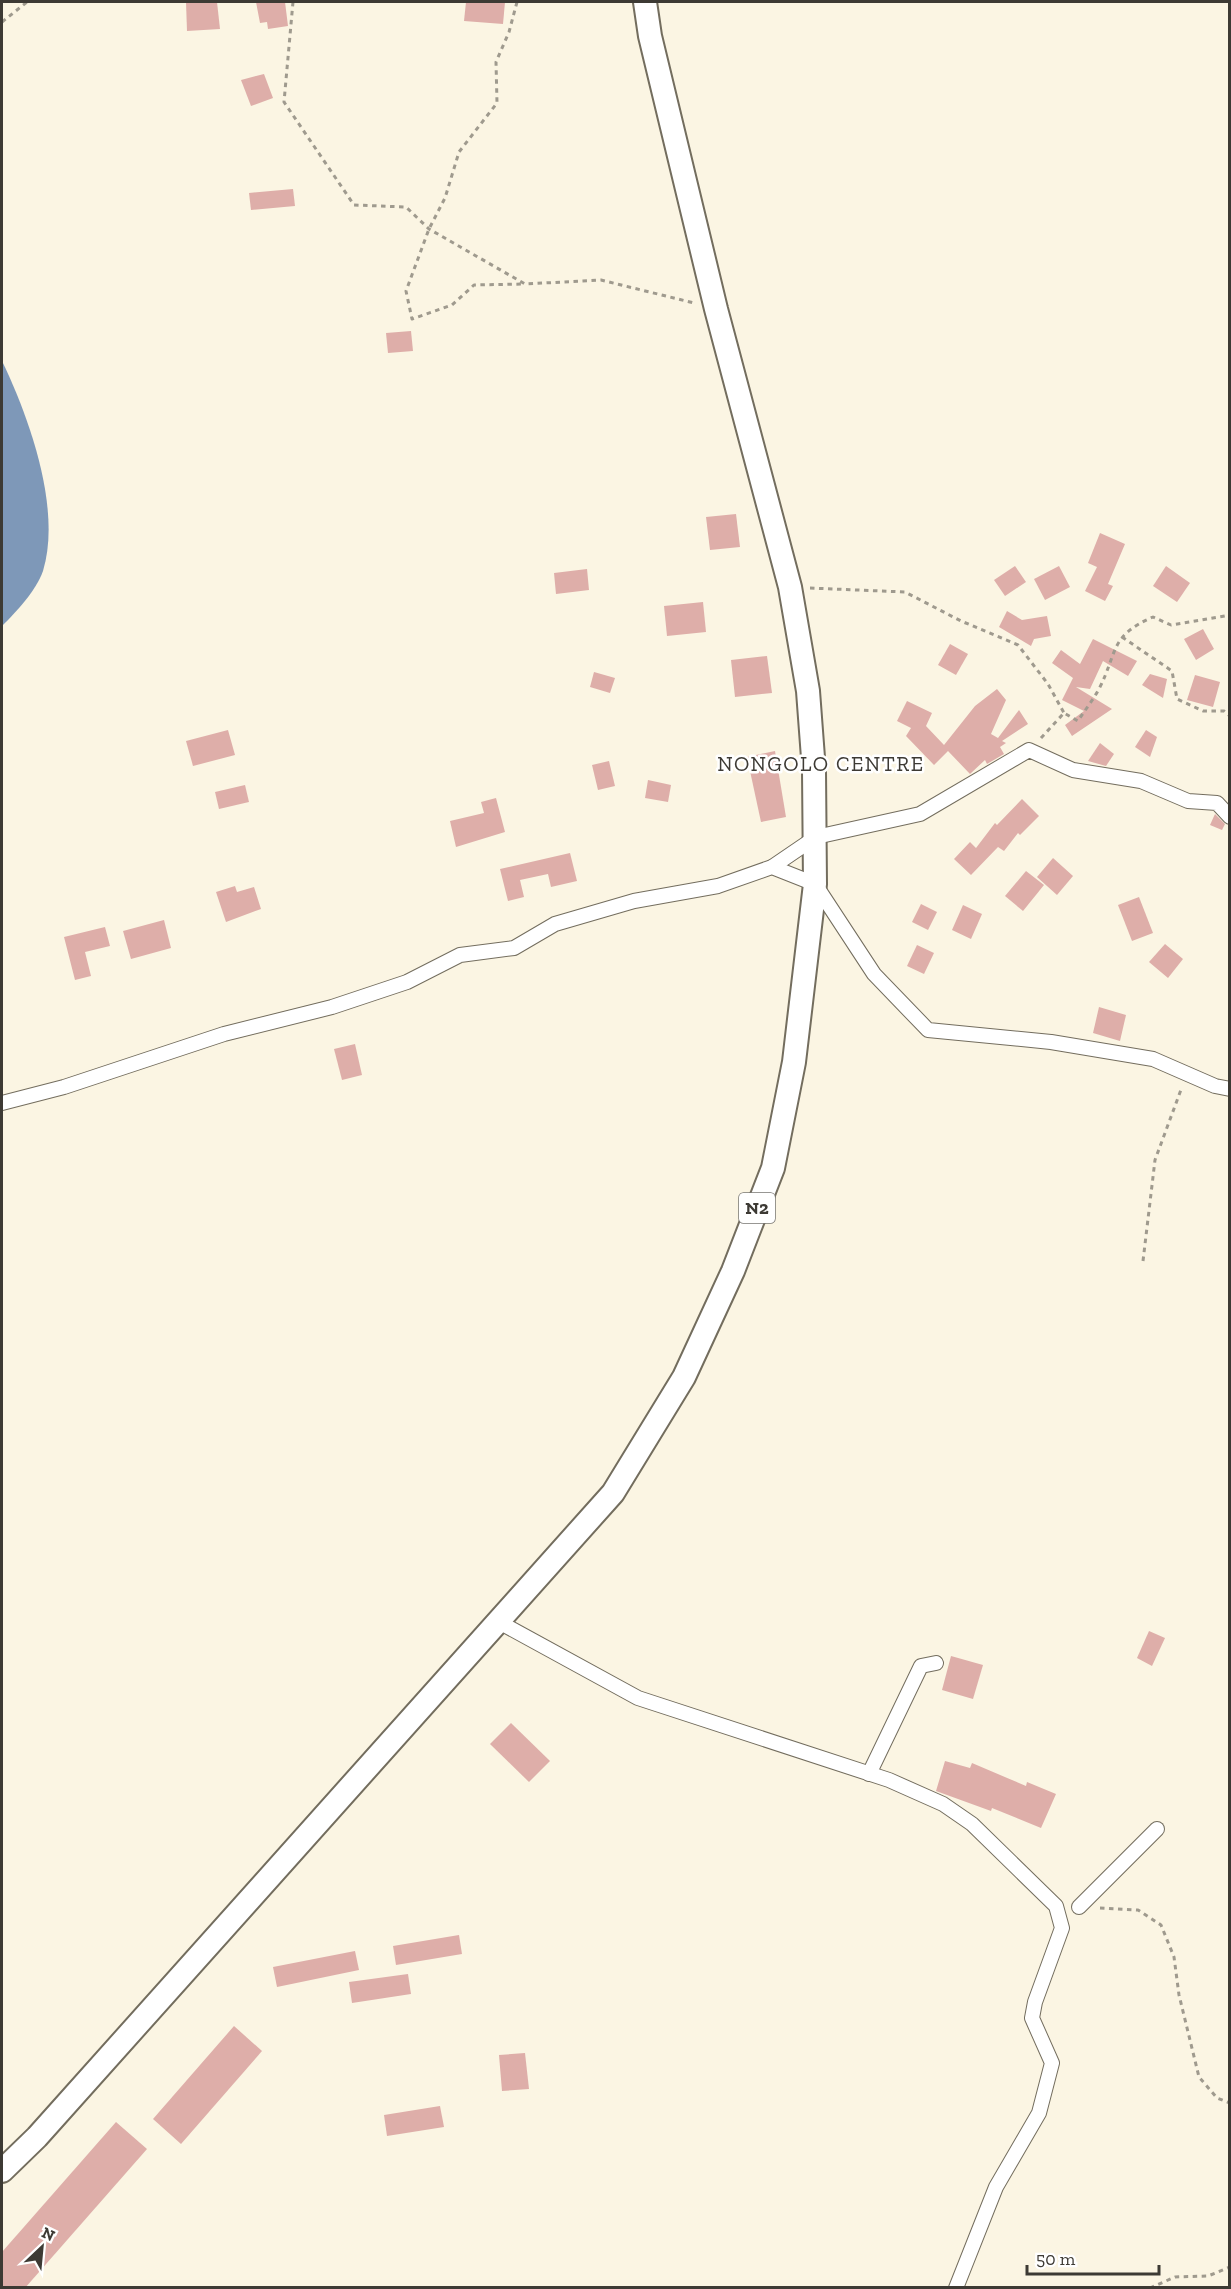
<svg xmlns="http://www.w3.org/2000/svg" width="1231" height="2289" font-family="'Zilla Slab',serif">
<rect width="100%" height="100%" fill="#fbf5e3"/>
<!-- water -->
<path fill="#7e98b8" d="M2,361C29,417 62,509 43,571C36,591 16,612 2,626Z"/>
<!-- building -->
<g fill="#deaea9">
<polygon points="186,2 217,2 220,29 187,31"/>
<polygon points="256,2 285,2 288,26 268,29 267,22 260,23"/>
<polygon points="466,2 505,2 503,24 464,21"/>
<polygon points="264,74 273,98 251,106 241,80"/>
<polygon points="293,189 295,206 251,210 249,193"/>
<polygon points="411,331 413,351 388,353 386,333"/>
<polygon points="736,514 740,547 710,550 706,517"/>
<polygon points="1100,533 1125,544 1108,584 1113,586 1105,601 1085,591 1097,567 1088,563"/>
<polygon points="1015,566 1026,582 1005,596 994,580"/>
<polygon points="1059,566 1070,587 1045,600 1034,579"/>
<polygon points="1166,566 1190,583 1177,602 1153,586"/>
<polygon points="587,569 589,590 556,594 554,573"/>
<polygon points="703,602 706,632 667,636 664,606"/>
<polygon points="1007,611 1022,620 1047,616 1051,636 1034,639 1031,646 999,627"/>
<polygon points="1203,629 1214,649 1196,660 1184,639"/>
<polygon points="1093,639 1137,661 1128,676 1103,661 1090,689 1076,687 1112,709 1072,736 1065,725 1084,711 1062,700 1073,678 1052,663 1061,650 1080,664"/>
<polygon points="950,644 968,654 956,675 938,665"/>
<polygon points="767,656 772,693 735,697 731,660"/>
<polygon points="594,672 615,678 610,693 590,687"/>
<polygon points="1150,674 1167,679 1163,698 1142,685"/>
<polygon points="1195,675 1220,682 1213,707 1187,700"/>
<polygon points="997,689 1006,700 991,734 998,738 1019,710 1028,724 1002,741 1006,743 1000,747 1004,754 987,764 985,760 970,774 948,751 934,765 906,736 911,728 897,721 907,701 932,713 926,726 944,745 975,706"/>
<polygon points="228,730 235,755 193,766 186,741"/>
<polygon points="1146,730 1157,737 1150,757 1135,747"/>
<polygon points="1100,743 1114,754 1106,766 1088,761"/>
<polygon points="775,751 786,817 761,822 747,757"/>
<polygon points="609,761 615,786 598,790 592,765"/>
<polygon points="648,780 671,785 668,802 645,798"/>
<polygon points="245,785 249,802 219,809 215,792"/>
<polygon points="496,798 505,832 456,847 450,821 484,813 481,802"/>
<polygon points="1022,799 1039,816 1020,835 1018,833 1004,851 998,847 971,875 954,859 970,842 976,848 995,823 997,825"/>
<polygon points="1215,814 1225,824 1222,830 1210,825"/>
<polygon points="570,853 577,881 551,887 548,874 520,880 524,897 508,901 500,869"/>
<polygon points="1053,858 1073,876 1057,895 1037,877"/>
<polygon points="1026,871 1044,885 1023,911 1005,896"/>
<polygon points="235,886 237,892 254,887 261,909 226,922 216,892"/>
<polygon points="1139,897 1153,933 1132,941 1118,905"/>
<polygon points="921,904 937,912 928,930 912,922"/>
<polygon points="963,905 982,914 971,939 952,930"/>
<polygon points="164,920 171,948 131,959 123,931"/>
<polygon points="105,927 110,946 85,952 91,976 75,980 64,937"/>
<polygon points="1165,944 1183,959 1168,978 1149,962"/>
<polygon points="917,945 934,953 924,974 907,966"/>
<polygon points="1099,1007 1126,1015 1120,1041 1093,1033"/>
<polygon points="355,1044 362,1075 342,1080 334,1049"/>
<polygon points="1149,1631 1165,1638 1152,1666 1137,1658"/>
<polygon points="951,1656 983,1665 973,1699 942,1690"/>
<polygon points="511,1723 550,1761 529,1782 490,1744"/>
<polygon points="945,1761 970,1768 972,1763 1026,1786 1027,1782 1056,1794 1041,1828 992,1808 991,1811 936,1791"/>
<polygon points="459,1935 462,1954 396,1965 393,1946"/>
<polygon points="355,1951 359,1970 277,1987 273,1967"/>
<polygon points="408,1974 411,1994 352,2003 349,1982"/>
<polygon points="234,2026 262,2051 181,2144 153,2119"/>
<polygon points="525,2053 529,2089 502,2091 499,2055"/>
<polygon points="440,2106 444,2127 387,2136 384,2115"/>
<polygon points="116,2122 147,2149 25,2288 2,2288 2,2252"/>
</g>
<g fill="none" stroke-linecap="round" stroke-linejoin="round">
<!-- minor casing -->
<g stroke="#736d5e" stroke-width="16">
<g id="minor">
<polyline points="772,867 816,837 920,814 1029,750 1073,770 1141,781 1188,801 1217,803 1230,817"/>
<polyline points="2,1103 64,1087 224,1034 332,1007 407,982 460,955 514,948 555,924 634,901 718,886 772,867 815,884 874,974 928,1030 1051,1042 1153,1059 1215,1086 1230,1089"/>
<polyline points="499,1622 638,1698 889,1780 943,1804 972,1824 1056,1906 1062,1928 1035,2002 1032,2018 1052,2063 1039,2113 996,2187 956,2288"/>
<polyline points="869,1774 921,1666 936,1663"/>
<polyline points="1079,1907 1157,1829"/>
</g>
</g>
<!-- trunk casing -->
<g stroke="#736d5e" stroke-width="26">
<polyline id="trunk" points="2,2171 37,2137 613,1493 684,1377 733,1271 773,1168 794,1062 815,884 814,771 808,691 790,587 716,309 650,36 645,2"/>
</g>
<!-- path -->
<g stroke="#9f9a8e" stroke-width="3" stroke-dasharray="4.5 4.5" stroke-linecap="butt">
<polyline points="293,2 284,102 354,205 406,207 429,229 525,284 601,280 694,303"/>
<polyline points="517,2 509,32 496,62 497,103 459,152 445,198 429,229 406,291 412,319 452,305 474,285 523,284"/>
<polyline points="2,22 27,2"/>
<polyline points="810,588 905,592 961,621 1018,645 1048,684 1064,713"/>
<polyline points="1122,637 1172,671 1177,699 1203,711 1224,711 1230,716"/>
<path d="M1041,738L1064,713L1078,721C1085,710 1093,700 1099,689C1118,652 1109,636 1153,617L1171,625L1230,615"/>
<polyline points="1143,1261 1155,1160 1182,1087"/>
<polyline points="1100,1908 1138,1910 1161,1925 1174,1957 1179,1995 1199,2077 1217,2098 1230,2103"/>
<polyline points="1150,2288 1175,2277 1208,2276 1230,2267"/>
</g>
<!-- minor -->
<use href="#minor" stroke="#fff" stroke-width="14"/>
<!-- trunk -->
<use href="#trunk" stroke="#fff" stroke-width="22"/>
</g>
<g text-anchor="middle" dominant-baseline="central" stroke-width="5" stroke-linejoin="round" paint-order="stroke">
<!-- shield labels -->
<rect fill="#fff" stroke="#777571" stroke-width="1.5" x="739" y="1193" width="36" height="30" rx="4.5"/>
<g font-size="18" font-weight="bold" fill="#3d3a34">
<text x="757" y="1208">N2</text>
</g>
<!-- neighbourhood labels -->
<g font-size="21" letter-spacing="1.5" fill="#3d3a34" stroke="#fff">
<text x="821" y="763">NONGOLO CENTRE</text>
</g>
</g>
<!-- border -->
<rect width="1231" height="2289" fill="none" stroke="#3d3a34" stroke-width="6"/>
<!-- north arrow -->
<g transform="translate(42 2247) rotate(26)" stroke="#ffffff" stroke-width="4.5" paint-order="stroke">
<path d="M0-4.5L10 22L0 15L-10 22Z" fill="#3d3a34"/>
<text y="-9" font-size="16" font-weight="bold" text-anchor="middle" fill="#3d3a34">N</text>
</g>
<!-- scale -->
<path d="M1027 2265v9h132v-9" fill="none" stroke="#3d3a34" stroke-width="3"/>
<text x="1036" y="2265" font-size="18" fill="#3d3a34" stroke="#ffffff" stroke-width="4.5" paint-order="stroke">50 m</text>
</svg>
